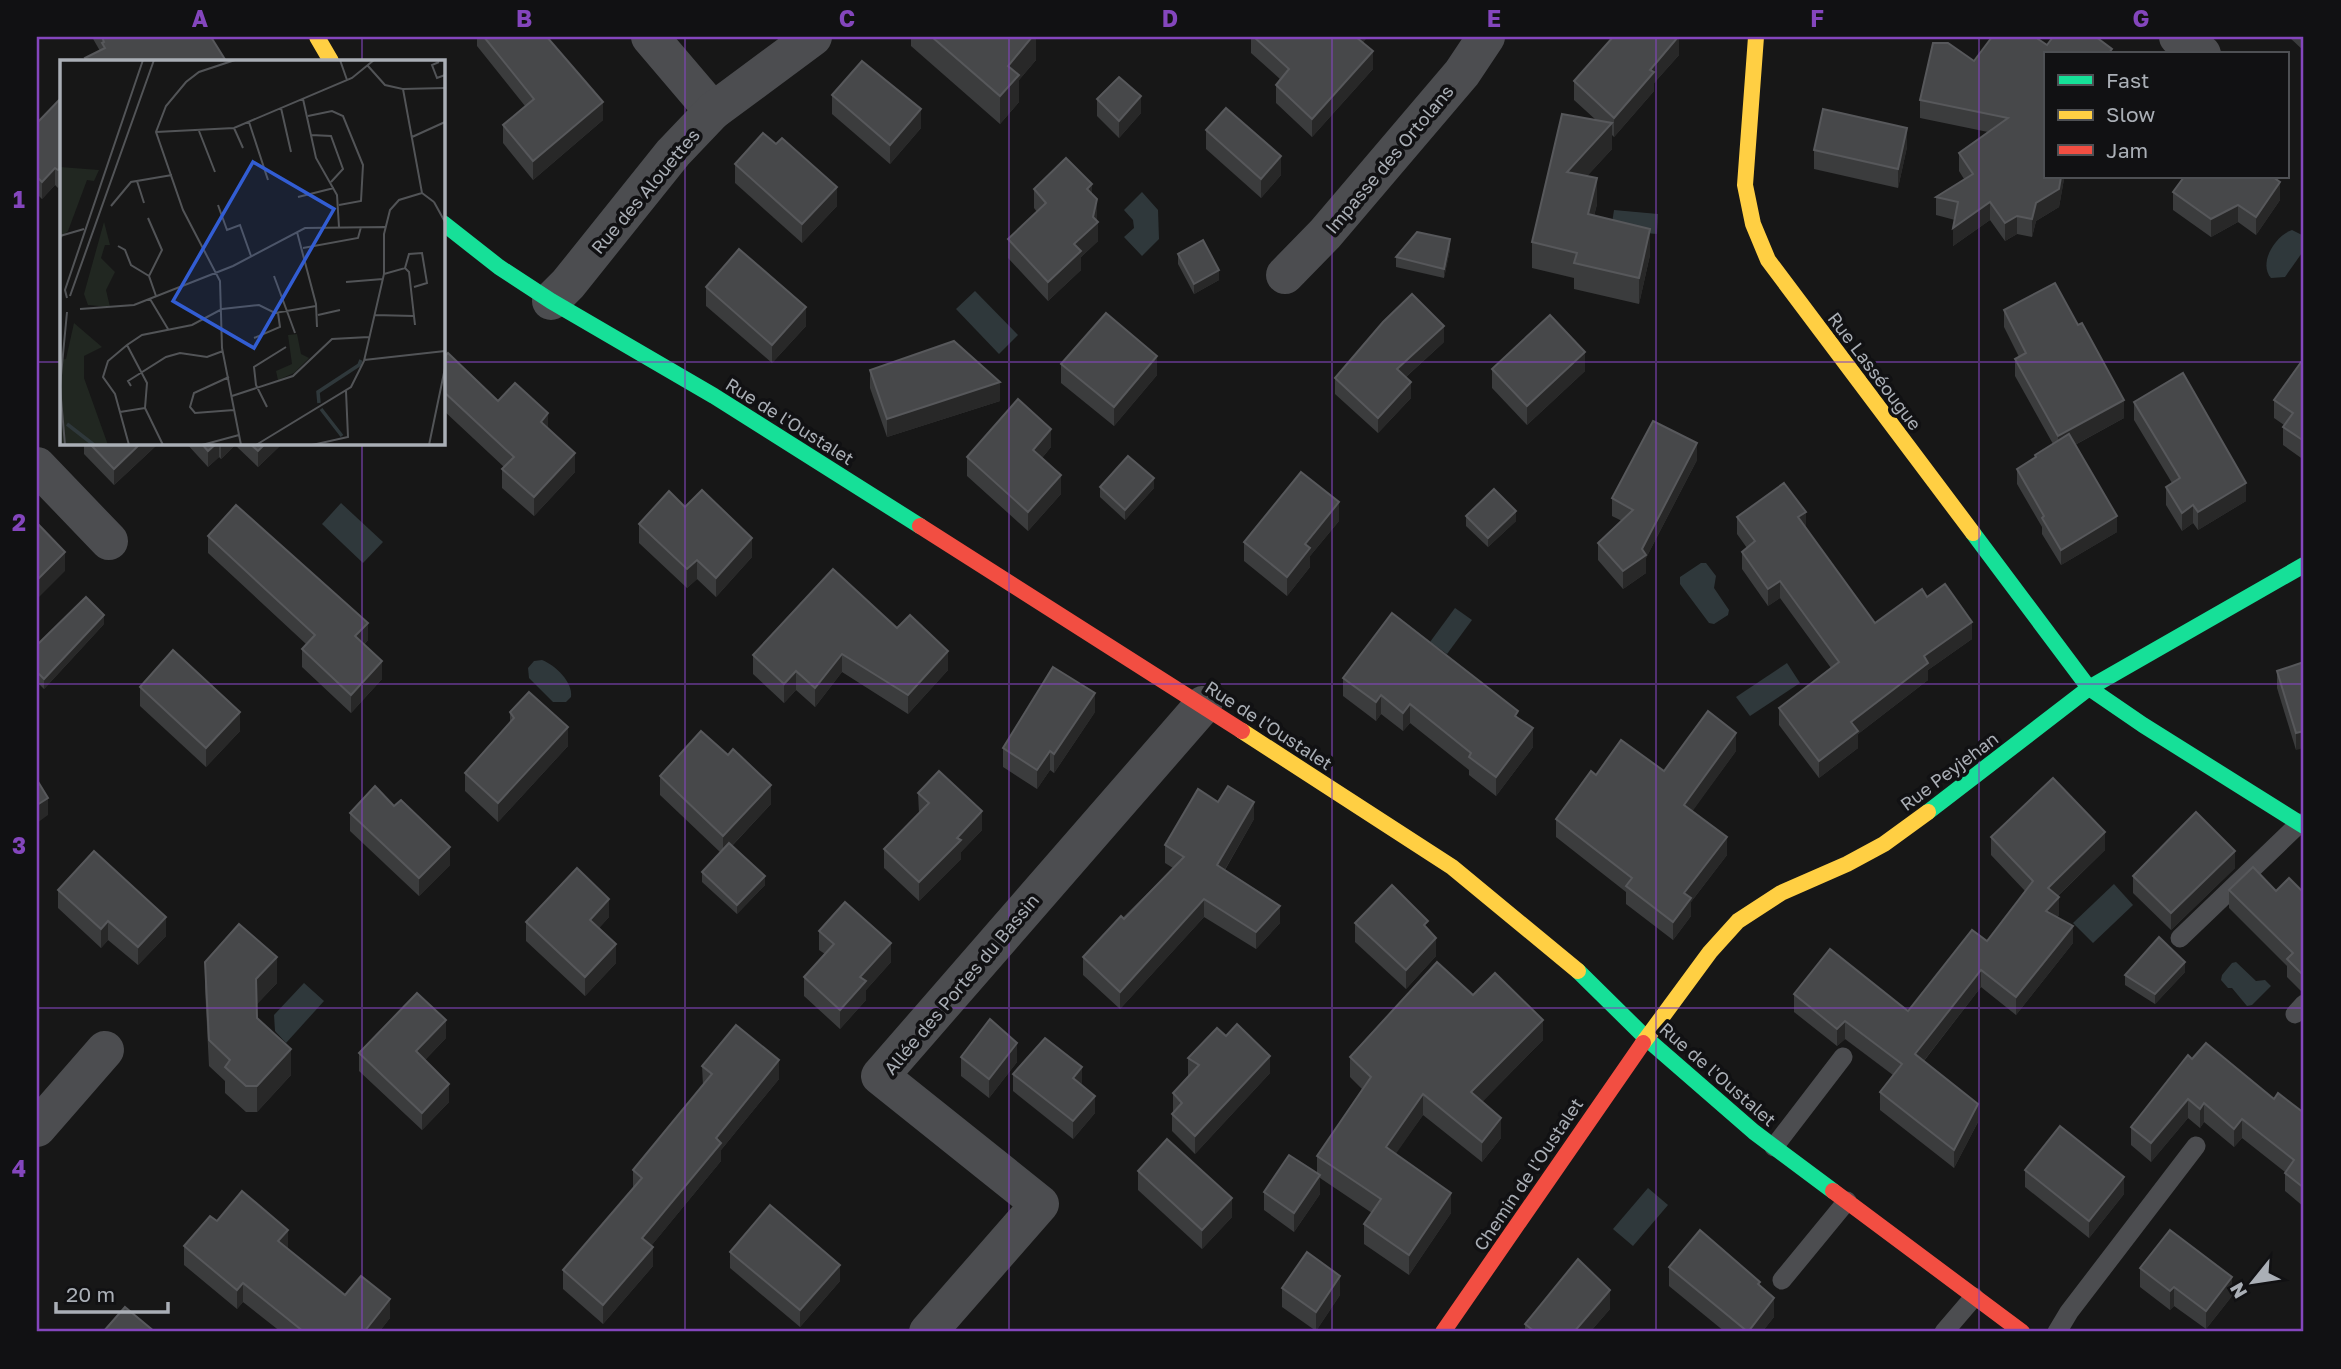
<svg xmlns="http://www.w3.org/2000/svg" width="2341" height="1369" font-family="'Golos Text',sans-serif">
<rect width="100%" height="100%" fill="#171717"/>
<!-- water -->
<g fill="#2f383b">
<polygon points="1142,192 1158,210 1159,239 1142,256 1124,237 1134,228 1133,220 1124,210"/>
<polygon points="1614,210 1658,214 1657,234 1611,230"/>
<path d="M2292,230L2304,236V250L2285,277L2271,278C2258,263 2275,236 2292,230Z"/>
<polygon points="975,291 1018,335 999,354 956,309"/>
<polygon points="341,503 383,542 363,563 322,524"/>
<polygon points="1701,563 1706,563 1716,576 1714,588 1729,610 1728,615 1714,624 1709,623 1680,584 1680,577"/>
<polygon points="1455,608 1472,620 1447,654 1430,642"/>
<path d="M542,660C555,665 573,682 571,697L566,702H553L529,678L528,668L534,661Z"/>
<polygon points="1787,663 1800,683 1750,716 1736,697"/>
<polygon points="2114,884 2133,905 2093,943 2073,923"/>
<polygon points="2236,962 2256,981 2265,980 2271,986 2252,1005 2247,1006 2232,988 2228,988 2221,980 2222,975 2232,963"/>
<polygon points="304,983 324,1001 286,1043 275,1031 274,1015"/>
<polygon points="1648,1188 1668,1205 1633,1246 1613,1229"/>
</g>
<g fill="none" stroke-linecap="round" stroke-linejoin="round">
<!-- lane -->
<g stroke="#4c4d50" stroke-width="19">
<polyline points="2180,938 2300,823"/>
<polyline points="2295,1014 2304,1004"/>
<polyline points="1774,1147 1843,1057"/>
<polyline points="1782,1280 1847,1201"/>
<polyline points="1944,1332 1974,1297"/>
<polyline points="2057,1332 2069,1312 2196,1146"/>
</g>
<!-- street -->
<g stroke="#4c4d50" stroke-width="38">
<polyline points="650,37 713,111"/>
<polyline points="2178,37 2202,54"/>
<polyline points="1285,275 1325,234 1462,73 1486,37"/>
<polyline points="551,301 568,284 673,153 713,111 813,37"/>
<polyline points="37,466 109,541"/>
<polyline points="37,1128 105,1050"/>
<polyline points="928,1332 1040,1204 880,1076 1203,705"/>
</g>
<!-- fast -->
<g stroke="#16e098" stroke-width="16">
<polyline points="443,223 499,267 551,301 714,396 920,526"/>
<polyline points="1973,533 2089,688 2143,725 2304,826"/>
<polyline points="1928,812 2089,688 2304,565"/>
<polyline points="1578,971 1647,1039 1754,1132 1833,1191"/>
</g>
<!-- slow -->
<g stroke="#ffcf43" stroke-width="16">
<polyline points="317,37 331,61"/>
<polyline points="1756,37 1745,185 1753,224 1768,260 1973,533"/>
<polyline points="1242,731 1452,867 1578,971"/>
<polyline points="1643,1043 1710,952 1738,921 1781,893 1847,864 1884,844 1928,812"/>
</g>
<!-- jam -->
<g stroke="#f24e42" stroke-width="16">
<polyline points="920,526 1242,731"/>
<polyline points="1833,1191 2022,1332"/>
<polyline points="1443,1332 1643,1043"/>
</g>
</g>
<!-- wall -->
<g fill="#3b3c3d">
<polygon points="92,37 211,37 226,61 85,61 85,58 100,51"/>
<polygon points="477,37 547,37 603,120 533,180 503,143 503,125 525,106 477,46"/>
<polygon points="911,37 1036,37 1036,60 1019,80 1019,102 1000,124 911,46"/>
<polygon points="1251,37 1367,37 1363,42 1373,69 1312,137 1276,103 1276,85 1280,79 1251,53"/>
<polygon points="1679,37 1679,55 1654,83 1654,91 1614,137 1612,135 1612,149 1587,176 1597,204 1594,216 1650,255 1639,304 1574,289 1574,278 1532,268 1532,242 1596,120 1574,100 1574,81"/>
<polygon points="2289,37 2304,37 2304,51"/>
<polygon points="2047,45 2112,54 2064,179 2059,207 2036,221 2032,237 2017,234 2005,241 1990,220 1953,246 1955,220 1936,215 1936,197 1964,179 1959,171 1959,153 1988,132 1920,118 1920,100 1974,61"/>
<polygon points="832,95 921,128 890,164 832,114"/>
<polygon points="61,98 58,188 55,185 42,199 37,194 37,123"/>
<polygon points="1097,99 1141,113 1119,138 1097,116"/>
<polygon points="1206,130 1281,175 1261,198 1206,149"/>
<polygon points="776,144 837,206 802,243 735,183 735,164"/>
<polygon points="1907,147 1898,188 1814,169 1814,150"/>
<polygon points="1034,189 1092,194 1097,218 1098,241 1081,257 1081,270 1048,301 1008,258 1008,239 1037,212 1034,208"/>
<polygon points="2173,192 2280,200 2256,235 2238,222 2211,237 2173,210"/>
<polygon points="1450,249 1444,278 1396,267 1396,257"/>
<polygon points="1178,254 1219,280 1194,294 1178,264"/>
<polygon points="706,287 806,326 772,363 706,306"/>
<polygon points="2004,310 2124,418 2075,445 2117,532 2061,565 2042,534 2042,527 2017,484 2017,469 2035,457 2035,455 2053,444 2015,376 2015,359 2019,357 2004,327"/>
<polygon points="1444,342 1406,377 1411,398 1378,433 1335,394 1335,378"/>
<polygon points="443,358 498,401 548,428 575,472 534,516 502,488 502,469 504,467 443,410"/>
<polygon points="2304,358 2304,460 2283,445 2283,427 2284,425 2274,418 2274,400"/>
<polygon points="1061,364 1157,375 1114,426 1061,383"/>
<polygon points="1492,369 1585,371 1527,425 1492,388"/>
<polygon points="870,370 1000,401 887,437 870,388"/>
<polygon points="2134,402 2246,501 2198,530 2193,523 2182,531 2166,505 2166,487 2172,483 2134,420"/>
<polygon points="84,443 159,443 114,485 84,454"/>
<polygon points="186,443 283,443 258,467 235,445 221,459 219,457 208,467"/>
<polygon points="1051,447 1042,458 1061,494 1028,531 967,476 967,457"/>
<polygon points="1697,460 1646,558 1646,573 1623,589 1598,560 1598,543 1622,521 1612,516 1612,498"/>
<polygon points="1100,487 1154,488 1125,520 1100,497"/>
<polygon points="685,507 752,557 716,597 697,579 687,588 639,543 639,524"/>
<polygon points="1466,516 1516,521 1488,547 1466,526"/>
<polygon points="1737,517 1806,528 1875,623 1927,597 1972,639 1928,670 1928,680 1858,734 1858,748 1819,778 1779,725 1779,708 1831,668 1780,598 1768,606 1742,569 1742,552 1747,548 1737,534"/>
<polygon points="1339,521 1310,556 1310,567 1287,596 1244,561 1244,542"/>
<polygon points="208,536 368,640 364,645 382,679 351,713 302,667 302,649 306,644 208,553"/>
<polygon points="104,624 44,689 37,682 37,645"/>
<polygon points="897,628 948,670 908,714 842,672 815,707 796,690 784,703 753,674 753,655"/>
<polygon points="2304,662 2296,750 2277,688 2277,671"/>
<polygon points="1343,678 1518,718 1533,747 1496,796 1469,775 1469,770 1410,723 1403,731 1381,714 1376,721 1343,696"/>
<polygon points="140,687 240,731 206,767 140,706"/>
<polygon points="510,712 568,746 498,822 465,791 465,773 510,723"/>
<polygon points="1095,712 1054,773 1050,770 1037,789 1003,767 1003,748"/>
<polygon points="1736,751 1692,811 1727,855 1691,902 1691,916 1673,940 1626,904 1626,892 1556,837 1556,819 1596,775 1664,771"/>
<polygon points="660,776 771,804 732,846 765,885 737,914 702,882 702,872 720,852 660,795"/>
<polygon points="918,793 982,830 961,852 961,859 919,901 884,868 884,849 919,813"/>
<polygon points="1218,802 1254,819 1225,870 1280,923 1256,949 1204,917 1120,1009 1083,975 1083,957 1173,868 1165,863 1165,845"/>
<polygon points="350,813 450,865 419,896 350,831"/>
<polygon points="1991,837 2105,850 2058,896 2059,915 2057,917 2073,943 2016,1015 1981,987 1924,1061 1978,1122 1954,1168 1880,1110 1880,1092 1893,1075 1845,1039 1837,1046 1794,1012 1794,994 1908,1011 1987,941 2025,891 1991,855"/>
<polygon points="2235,868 2171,930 2133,893 2133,876"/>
<polygon points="58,890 166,936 138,965 108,940 101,948 58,908"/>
<polygon points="2229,890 2276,891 2304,893 2304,993 2302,992 2287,977 2287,966 2229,908"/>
<polygon points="609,917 599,928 616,963 585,996 526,941 526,922"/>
<polygon points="1355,923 1436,956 1406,989 1355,942"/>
<polygon points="819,931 891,962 866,990 866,1000 840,1029 804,996 804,977 825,954 819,950"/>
<polygon points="205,962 277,983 257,1004 257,1018 291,1075 257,1112 246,1112 225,1093 225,1081 209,1066 205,988"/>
<polygon points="2185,972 2155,1004 2125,985 2125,975"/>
<polygon points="1473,995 1543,1040 1482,1102 1501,1138 1482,1162 1423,1115 1395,1154 1451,1213 1409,1275 1364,1244 1364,1224 1372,1213 1320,1178 1320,1194 1294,1232 1264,1210 1264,1192 1317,1174 1317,1156 1362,1089 1350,1077 1350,1057"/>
<polygon points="1226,1036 1270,1073 1195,1154 1172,1131 1172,1114 1174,1112 1173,1111 1173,1093 1188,1076 1188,1058"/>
<polygon points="446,1038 425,1060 449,1102 422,1130 359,1071 359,1053"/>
<polygon points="961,1057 1017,1062 989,1098 961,1076"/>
<polygon points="2192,1059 2304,1113 2304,1207 2285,1191 2285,1172 2242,1138 2234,1147 2204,1122 2200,1128 2188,1118 2151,1162 2131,1145 2131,1127"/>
<polygon points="702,1066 779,1079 721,1150 721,1161 651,1246 653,1266 603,1324 563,1289 563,1270 633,1189 633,1170 703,1086"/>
<polygon points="1013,1074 1082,1084 1095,1113 1073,1139 1013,1091"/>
<polygon points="2025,1170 2124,1194 2089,1238 2025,1187"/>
<polygon points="1138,1171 1232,1217 1202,1249 1138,1190"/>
<polygon points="217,1221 288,1249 345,1295 390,1318 379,1332 281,1332 243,1302 237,1309 184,1265 184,1246"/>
<polygon points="730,1252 840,1281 800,1327 730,1268"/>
<polygon points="1669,1267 1774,1317 1762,1332 1725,1332 1669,1286"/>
<polygon points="2140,1268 2232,1296 2206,1329 2174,1306 2170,1310 2140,1287"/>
<polygon points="1282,1288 1340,1295 1316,1331 1282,1307"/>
<polygon points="1610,1309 1590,1332 1525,1332 1525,1324"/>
</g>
<!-- shaded-wall -->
<g fill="#282828">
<polygon points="1032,37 1036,37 1036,60 1019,80 1019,102 1000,124 1000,96 1008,66"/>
<polygon points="1353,37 1367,37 1367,38 1353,53"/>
<polygon points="1678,37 1679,37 1679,55 1654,83 1654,91 1614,137 1614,118 1650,70"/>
<polygon points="1373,51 1373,69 1312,137 1312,119"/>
<polygon points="1141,96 1141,113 1119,138 1119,121"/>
<polygon points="603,102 603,120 533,180 533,161"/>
<polygon points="921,109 921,128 890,164 890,145"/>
<polygon points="1612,123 1612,149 1567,198 1567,172"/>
<polygon points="1907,128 1907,147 1898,188 1898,169"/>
<polygon points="1281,156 1281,175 1261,198 1261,179"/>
<polygon points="61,167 61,184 58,188 58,170"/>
<polygon points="55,168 55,185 42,199 42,182"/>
<polygon points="2061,177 2066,177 2064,179 2059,207 2036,221 2032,237 2032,219 2036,203"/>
<polygon points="1597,178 1597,204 1588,240 1588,214"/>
<polygon points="2280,182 2280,200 2256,235 2256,217"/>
<polygon points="1092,184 1092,203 1087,189"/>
<polygon points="837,187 837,206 802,243 802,224"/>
<polygon points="1097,199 1097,218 1095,225 1098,222 1098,241 1081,257 1081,270 1048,301 1048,282 1093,217"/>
<polygon points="1990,202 1990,220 1953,246 1953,228"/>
<polygon points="2238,205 2238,222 2211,237 2211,219"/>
<polygon points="2017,216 2017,234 2005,241 2005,223"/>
<polygon points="1650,229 1650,255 1639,304 1639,278"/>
<polygon points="1450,239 1450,249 1444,278 1444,269"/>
<polygon points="1219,270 1219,280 1194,294 1194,284"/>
<polygon points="806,307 806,326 772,363 772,345"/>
<polygon points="1444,326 1444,342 1397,385 1397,369"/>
<polygon points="1585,352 1585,371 1527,425 1527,406"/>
<polygon points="1157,356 1157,375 1114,426 1114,407"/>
<polygon points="1000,382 1000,401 887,437 887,419"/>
<polygon points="1411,382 1411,398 1378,433 1378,418"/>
<polygon points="2124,400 2124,418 2058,454 2058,436"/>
<polygon points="548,413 548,432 541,422"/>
<polygon points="1051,429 1051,447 1033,469 1033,450"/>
<polygon points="141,443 159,443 114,485 114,469"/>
<polygon points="217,443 219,443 219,457 208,467 208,451"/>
<polygon points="221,443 235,443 235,445 221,459"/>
<polygon points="266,443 283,443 258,467 258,451"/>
<polygon points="1697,443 1697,460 1646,558 1646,573 1623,589 1623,571 1642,549"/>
<polygon points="575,453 575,472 534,516 534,497"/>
<polygon points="1061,475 1061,494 1028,531 1028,512"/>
<polygon points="1154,478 1154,488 1125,520 1125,510"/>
<polygon points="2246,483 2246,501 2198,530 2198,512"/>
<polygon points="1339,502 1339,521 1310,556 1310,567 1287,596 1287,577 1305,544"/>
<polygon points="2193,505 2193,523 2182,531 2182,513"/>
<polygon points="1516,511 1516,521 1488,547 1488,538"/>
<polygon points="1806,512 1806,529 1798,517"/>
<polygon points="2117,516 2117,532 2061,565 2061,550"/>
<polygon points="752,538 752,557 716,597 716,578"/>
<polygon points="65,552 65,571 37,599 37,580"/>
<polygon points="697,560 697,579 687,588 687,569"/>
<polygon points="1780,581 1780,598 1768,606 1768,589"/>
<polygon points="104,615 104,624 44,689 44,679"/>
<polygon points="1972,622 1972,639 1928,670 1928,680 1858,734 1858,748 1819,778 1819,761 1851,722 1924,656"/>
<polygon points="368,623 368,640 355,654 355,636"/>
<polygon points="948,651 948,670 908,714 908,695"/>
<polygon points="842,654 842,672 815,707 815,688"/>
<polygon points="382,661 382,679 351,713 351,695"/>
<polygon points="796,671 796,690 784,703 784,684"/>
<polygon points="1095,693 1095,712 1054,773 1054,754"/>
<polygon points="1381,695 1381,714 1376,721 1376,702"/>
<polygon points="1410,704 1410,723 1403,731 1403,713"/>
<polygon points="240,712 240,731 206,767 206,748"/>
<polygon points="568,727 568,746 498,822 498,803"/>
<polygon points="1533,728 1533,747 1496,796 1496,777"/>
<polygon points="2304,731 2304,748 2296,750 2296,733"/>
<polygon points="1736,733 1736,751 1684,823 1684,805"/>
<polygon points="1050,751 1050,770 1037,789 1037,770"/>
<polygon points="771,785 771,804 723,855 723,836"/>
<polygon points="48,798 48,815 37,823 37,805"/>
<polygon points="1254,802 1254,819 1217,883 1217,865"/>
<polygon points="982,811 982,830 961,852 961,859 919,901 919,882 957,838"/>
<polygon points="2105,832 2105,850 2048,905 2048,888"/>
<polygon points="1727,837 1727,855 1691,902 1691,916 1673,940 1673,922 1684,893"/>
<polygon points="450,847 450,865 419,896 419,878"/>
<polygon points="2235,851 2235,868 2171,930 2171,913"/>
<polygon points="765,876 765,885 737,914 737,905"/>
<polygon points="2059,897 2059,915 2046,929 2046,911"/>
<polygon points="609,899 609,917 590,938 590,920"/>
<polygon points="1204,899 1204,917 1120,1009 1120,992"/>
<polygon points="1280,906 1280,923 1256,949 1256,932"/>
<polygon points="166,917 166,936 138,965 138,947"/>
<polygon points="108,921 108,940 101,948 101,929"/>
<polygon points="2073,926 2073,943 2016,1015 2016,997"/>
<polygon points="1436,938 1436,956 1406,989 1406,970"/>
<polygon points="891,943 891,962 866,990 866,1000 840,1029 840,1010 860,977"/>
<polygon points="616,944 616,963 585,996 585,977"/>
<polygon points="277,957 277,983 256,1005 256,979"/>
<polygon points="2185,962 2185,972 2155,1004 2155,994"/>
<polygon points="1981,970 1981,987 1915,1072 1915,1054"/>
<polygon points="446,1020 446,1038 416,1069 416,1051"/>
<polygon points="1543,1020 1543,1040 1471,1113 1471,1092"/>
<polygon points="1845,1021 1845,1039 1837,1046 1837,1029"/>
<polygon points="1017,1043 1017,1062 989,1098 989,1079"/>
<polygon points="291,1049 291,1075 257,1112 257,1086"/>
<polygon points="1270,1056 1270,1073 1195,1154 1195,1136"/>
<polygon points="779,1060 779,1079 721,1150 721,1161 642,1257 642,1238 716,1138"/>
<polygon points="1082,1067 1082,1084 1073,1096 1073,1078"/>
<polygon points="449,1084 449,1102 422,1130 422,1113"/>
<polygon points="1423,1094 1423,1115 1386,1168 1386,1147"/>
<polygon points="1095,1096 1095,1113 1073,1139 1073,1121"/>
<polygon points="2188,1099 2188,1118 2151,1162 2151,1143"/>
<polygon points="2204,1103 2204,1122 2200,1128 2200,1109"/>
<polygon points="1978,1104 1978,1122 1954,1168 1954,1150"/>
<polygon points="1501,1118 1501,1138 1482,1162 1482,1142"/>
<polygon points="2242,1119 2242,1138 2234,1147 2234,1129"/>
<polygon points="1320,1175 1320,1194 1294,1232 1294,1213"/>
<polygon points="2124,1177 2124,1194 2089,1238 2089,1221"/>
<polygon points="1451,1193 1451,1213 1409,1275 1409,1255"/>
<polygon points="1232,1198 1232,1217 1202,1249 1202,1230"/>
<polygon points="288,1230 288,1249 278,1241"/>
<polygon points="653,1247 653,1266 603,1324 603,1305"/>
<polygon points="840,1265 840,1281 800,1327 800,1310"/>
<polygon points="1340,1276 1340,1295 1316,1331 1316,1312"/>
<polygon points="2232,1277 2232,1296 2206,1329 2206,1311"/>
<polygon points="243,1283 243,1302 237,1309 237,1290"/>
<polygon points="2174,1287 2174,1306 2170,1310 2170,1291"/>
<polygon points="1610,1290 1610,1309 1590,1332 1574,1332"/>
<polygon points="1774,1298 1774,1317 1762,1332 1748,1332"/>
<polygon points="390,1299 390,1318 379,1332 364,1332"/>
</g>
<!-- building -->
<g fill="#47484a" stroke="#57585b" stroke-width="2">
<polygon points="102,37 211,37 226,61 87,61 85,58 105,48 102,43 104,42"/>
<polygon points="484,37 547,37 603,102 533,161 503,125 534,99"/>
<polygon points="932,37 1032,37 1008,66 1019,75 1000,96"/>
<polygon points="1254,37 1356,37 1373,51 1312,119 1276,85 1289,69"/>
<polygon points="1613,37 1678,37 1650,70 1654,72 1614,118 1574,81"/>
<polygon points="1992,37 2035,37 2047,45 2053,37 2096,37 2112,49 2108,54 2045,54 2045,177 2061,177 2059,189 2036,203 2032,219 2017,216 2005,223 1990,202 1953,228 1958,202 1936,197 1973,174 1959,153 2008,118 1920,100 1933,43 1948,43 1974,61"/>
<polygon points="862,61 921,109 890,145 832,95"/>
<polygon points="1119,77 1141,96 1119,121 1097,99"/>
<polygon points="61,98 61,167 58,170 55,168 42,182 37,177 37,123"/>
<polygon points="1226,108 1281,156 1261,179 1206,130"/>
<polygon points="1823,109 1907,128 1898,169 1814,150"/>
<polygon points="1562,114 1612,123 1567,172 1597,178 1588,214 1650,229 1639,278 1574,263 1577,253 1532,242"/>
<polygon points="763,133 776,144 782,138 837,187 802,224 735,164"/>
<polygon points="1066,158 1092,184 1087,189 1097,199 1093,217 1098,222 1074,244 1081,251 1048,282 1008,239 1046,203 1034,189"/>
<polygon points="2184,177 2273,177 2280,182 2256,217 2238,205 2211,219 2173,192"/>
<polygon points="1417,232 1450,239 1444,269 1396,257"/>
<polygon points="1203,240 1219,270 1194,284 1178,254"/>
<polygon points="739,249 806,307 772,345 706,287"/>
<polygon points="2055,283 2078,325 2082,323 2124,400 2058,436 2015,359 2026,353 2004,310"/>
<polygon points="1412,294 1444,326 1397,369 1411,382 1378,418 1335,378 1383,322"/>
<polygon points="1106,313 1157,356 1114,407 1061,364"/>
<polygon points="1550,315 1585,352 1527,406 1492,369"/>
<polygon points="954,341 1000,382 887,419 870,370"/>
<polygon points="448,353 498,401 515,383 548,413 541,422 575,453 534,497 502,469 514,457 443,391 443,358"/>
<polygon points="2304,358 2304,441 2283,427 2293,413 2274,400"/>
<polygon points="2183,373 2246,483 2198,512 2193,505 2182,513 2166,487 2180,478 2134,402"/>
<polygon points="1018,399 1051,429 1033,450 1061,475 1028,512 967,457"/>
<polygon points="1653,421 1697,443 1642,549 1646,555 1623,571 1598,543 1633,510 1612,498"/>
<polygon points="2069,434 2117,516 2061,550 2042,518 2044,516 2017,469 2036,457 2035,455"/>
<polygon points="89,443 141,443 114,469"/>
<polygon points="201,443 217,443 208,451"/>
<polygon points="249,443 266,443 258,451"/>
<polygon points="1128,456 1154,478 1125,510 1100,487"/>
<polygon points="1301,472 1339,502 1305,544 1310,548 1287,577 1244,542"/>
<polygon points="1784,483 1806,512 1798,517 1875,623 1922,589 1927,597 1945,584 1972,622 1924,656 1928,663 1851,722 1858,731 1819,761 1779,708 1839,662 1780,581 1768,589 1742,552 1755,541 1737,517"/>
<polygon points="1494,489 1516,511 1488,538 1466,516"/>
<polygon points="702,490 752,538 716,578 697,560 687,569 639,524 669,491 685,507"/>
<polygon points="236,505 368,623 355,636 382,661 351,695 302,649 315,635 208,536"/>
<polygon points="37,523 65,552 37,580"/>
<polygon points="833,569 897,628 910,615 948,651 908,695 842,654 815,688 796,671 784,684 753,655"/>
<polygon points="86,597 104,615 44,679 37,672 37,645"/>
<polygon points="1392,613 1518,711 1515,716 1533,728 1496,777 1469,757 1471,753 1410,704 1403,713 1381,695 1376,702 1343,678"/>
<polygon points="173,650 240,712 206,748 140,687"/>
<polygon points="2304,662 2304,731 2296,733 2277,671"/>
<polygon points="1053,667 1095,693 1054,754 1050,751 1037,770 1003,748"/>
<polygon points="529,692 568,727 498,803 465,773 514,718 510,712"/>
<polygon points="1708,711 1736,733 1684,805 1727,837 1684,893 1691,898 1673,922 1626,886 1632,878 1556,819 1591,771 1596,775 1621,740 1664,771"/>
<polygon points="701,731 728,755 733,749 771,785 723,836 660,776"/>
<polygon points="939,771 982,811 957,838 961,840 919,882 884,849 929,803 918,793"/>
<polygon points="2053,778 2105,832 2048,888 2059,897 2046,911 2073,926 2016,997 1981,970 1915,1054 1978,1104 1954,1150 1880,1092 1902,1064 1845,1021 1837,1029 1794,994 1830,949 1908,1011 1972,930 1987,941 2033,881 1991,837"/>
<polygon points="37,780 48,798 37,805"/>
<polygon points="375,786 394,806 401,800 450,847 419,878 350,813"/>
<polygon points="1228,786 1254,802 1217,865 1280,906 1256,932 1204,899 1120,992 1083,957 1121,916 1124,919 1184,857 1165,845 1198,789 1218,802"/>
<polygon points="2196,812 2235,851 2171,913 2133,876"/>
<polygon points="729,843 765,876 737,905 702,872"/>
<polygon points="94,851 166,917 138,947 108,921 101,929 58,890"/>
<polygon points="2253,867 2276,891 2289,878 2304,893 2304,975 2302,974 2287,959 2293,953 2229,890"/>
<polygon points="577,868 609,899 590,920 616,944 585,977 526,922"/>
<polygon points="1392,885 1428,921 1424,925 1436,938 1406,970 1355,923"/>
<polygon points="845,902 891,943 860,977 866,981 840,1010 804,977 834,944 819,931"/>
<polygon points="239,924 277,957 256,979 257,1018 291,1049 257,1086 246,1086 225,1067 230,1060 209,1040 205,962"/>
<polygon points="2159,937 2185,962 2155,994 2125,975"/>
<polygon points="1437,962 1473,995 1495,973 1543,1020 1471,1092 1501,1118 1482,1142 1423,1094 1386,1147 1451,1193 1409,1255 1364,1224 1381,1199 1317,1156 1371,1077 1350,1057"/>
<polygon points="417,993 446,1020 416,1051 449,1084 422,1113 359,1053"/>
<polygon points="990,1019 1017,1043 989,1079 961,1057"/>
<polygon points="1237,1024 1270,1056 1195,1136 1172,1114 1182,1103 1173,1093 1199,1065 1188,1058 1217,1028 1226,1036"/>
<polygon points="736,1025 779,1060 716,1138 721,1143 642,1238 653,1247 603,1305 563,1270 642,1178 633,1170 712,1074 702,1066"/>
<polygon points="1045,1038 1082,1067 1073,1078 1095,1096 1073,1121 1013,1074"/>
<polygon points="2206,1043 2274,1099 2278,1093 2304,1113 2304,1188 2285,1173 2294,1160 2242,1119 2234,1129 2204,1103 2200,1109 2188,1099 2151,1143 2131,1127 2188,1055 2192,1059"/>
<polygon points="2060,1126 2124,1177 2089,1221 2025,1170"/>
<polygon points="1167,1139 1232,1198 1202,1230 1138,1171"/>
<polygon points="1289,1155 1320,1175 1294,1213 1264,1192"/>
<polygon points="242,1191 288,1230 278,1241 345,1295 361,1276 390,1299 364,1332 304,1332 243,1283 237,1290 184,1246 210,1216 217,1221"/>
<polygon points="770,1205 840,1265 800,1310 730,1252"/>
<polygon points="1700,1230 1760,1282 1758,1284 1774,1298 1748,1332 1669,1267"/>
<polygon points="2170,1230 2232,1277 2206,1311 2174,1287 2170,1291 2140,1268"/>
<polygon points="1307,1252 1340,1276 1316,1312 1282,1288"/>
<polygon points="1578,1259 1610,1290 1574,1332 1535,1332 1525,1324"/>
<polygon points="125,1307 155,1332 103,1332"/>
</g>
<!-- grid -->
<path fill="none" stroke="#8446bd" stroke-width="2" stroke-opacity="0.55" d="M362,37V61M685,37V1332M1009,37V1332M1332,37V1332M1656,37V1332M1979,37V1332M37,362H61M443,362H2304M362,443V1332M37,684H2304M37,1008H2304"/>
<g text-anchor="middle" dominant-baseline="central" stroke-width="7" stroke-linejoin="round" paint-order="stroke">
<!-- street labels -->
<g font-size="18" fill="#aaafb6" stroke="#111113">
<text transform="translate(1389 159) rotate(-50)">Impasse des Ortolans</text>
<text transform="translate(645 191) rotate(-50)">Rue des Alouettes</text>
<text transform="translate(1875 371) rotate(53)">Rue Lasséougue</text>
<text transform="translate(790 421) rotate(32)">Rue de l'Oustalet</text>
<text transform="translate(1269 725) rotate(33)">Rue de l'Oustalet</text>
<text transform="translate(1949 771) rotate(-37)">Rue Peyjehan</text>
<text transform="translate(961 984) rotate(-50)">Allée des Portes du Bassin</text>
<text transform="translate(1718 1074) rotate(41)">Rue de l'Oustalet</text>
<text transform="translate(1528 1174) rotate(-56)">Chemin de l'Oustalet</text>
</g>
</g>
<!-- overview -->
<g transform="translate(60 60)">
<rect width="385" height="385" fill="#171717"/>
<path d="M0,107L39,110L34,121L27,120L8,171L0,180ZM44,162L50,185H45L41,198L55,212L46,230L50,247L28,245L24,234ZM14,263L42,287L24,296V318L48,385H0V300L6,299ZM237,274L241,294L249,298L234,313L218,320L216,311L232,304L228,275Z" fill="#212721"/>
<path fill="none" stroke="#2f383b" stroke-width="3.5" d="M259,343L258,332L299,305L301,300M261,349L282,376M7,364L34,385"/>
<path fill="none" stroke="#525457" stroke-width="2" d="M175,0L139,12L126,22L106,46L96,72L123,150L160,221L162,288L181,385M280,0L287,20M379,2L372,5L377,18L385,15M308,6L325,25L343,29L362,133L374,142M343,29L385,28M243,39L256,98L277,135L279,167M221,48L231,92M248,56L272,51L283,56L303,105L301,141L279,145M189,62L208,120M174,68L183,88M139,71L155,112M96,72L174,68L292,18L314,0M251,75L271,76L283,109L271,122M352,77L385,62M77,121L84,143M238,137L274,128M374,142L385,162M158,145L167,170L180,165L191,196M51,146L71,122L112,115M88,158L102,190L89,216L96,236M237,172L256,244L257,267M0,176L24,169M58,186L65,190L71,205L89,216M243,188L298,178L301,167M345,208L349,194L362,193L367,223L354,227M324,214L345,208L349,212L355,265M214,216L235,273M286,222L323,219M10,236L94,0M7,238L5,230L83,0M90,239L108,269M20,249L74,245L173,206L245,168L325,167M258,255L280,250M314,255L354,256M194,278L220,267L218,253M67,285L87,323L85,348L103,385M304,300L385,291M169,317L134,333L130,347L135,353L174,350M0,326L7,252M71,326L68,321L106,297L120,293L147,297L163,291M0,327L5,385M172,336L233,316L272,279L309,277M207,347L196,325L194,307L226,287M60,352L85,348M69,385L55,334L43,317L48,301L67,285L82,275L132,265L162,249L199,245L215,253L256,246M142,385L179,375M196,385L291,327L304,301L324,214V174L330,150L339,140L362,133M252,385L288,377L286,331M369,385L385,308"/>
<path fill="#325dd3" fill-opacity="0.15" stroke="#325dd3" stroke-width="3.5" d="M193,102L274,149L194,288L113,241Z"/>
<rect width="385" height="385" fill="none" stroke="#aaafb6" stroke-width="3.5"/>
</g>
<!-- border -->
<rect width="2341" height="1369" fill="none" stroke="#111113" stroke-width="77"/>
<!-- legend -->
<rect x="2044" y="52" width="245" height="126" fill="#111113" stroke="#4e5054" stroke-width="2"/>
<rect x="2058" y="75" width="35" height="10" fill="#16e098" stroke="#4e5054" stroke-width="2"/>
<text x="2106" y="88" font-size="21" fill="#aaafb6">Fast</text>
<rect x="2058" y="110" width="35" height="10" fill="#ffcf43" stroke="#4e5054" stroke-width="2"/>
<text x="2106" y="122" font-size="21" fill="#aaafb6">Slow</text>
<rect x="2058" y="145" width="35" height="10" fill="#f24e42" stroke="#4e5054" stroke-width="2"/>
<text x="2106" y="158" font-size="21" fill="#aaafb6">Jam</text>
<!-- north arrow -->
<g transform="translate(2253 1282) rotate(240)" stroke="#111113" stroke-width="5" paint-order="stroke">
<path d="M0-5L12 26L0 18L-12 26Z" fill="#aaafb6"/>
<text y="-10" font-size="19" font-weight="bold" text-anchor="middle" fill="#aaafb6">N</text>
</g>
<!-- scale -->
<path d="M56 1302v10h112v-10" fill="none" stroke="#aaafb6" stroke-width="3.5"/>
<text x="66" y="1302" font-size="21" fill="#aaafb6" stroke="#111113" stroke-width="5" paint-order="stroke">20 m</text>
<rect x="38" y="38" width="2264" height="1292" fill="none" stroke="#8446bd" stroke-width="2.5"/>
<g font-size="23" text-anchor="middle" font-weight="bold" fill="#8446bd">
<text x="200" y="27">A</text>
<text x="524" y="27">B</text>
<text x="847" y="27">C</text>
<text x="1170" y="27">D</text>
<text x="1494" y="27">E</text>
<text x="1817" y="27">F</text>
<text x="2141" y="27">G</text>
<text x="19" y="208">1</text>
<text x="19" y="531">2</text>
<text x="19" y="854">3</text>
<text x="19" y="1177">4</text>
</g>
</svg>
